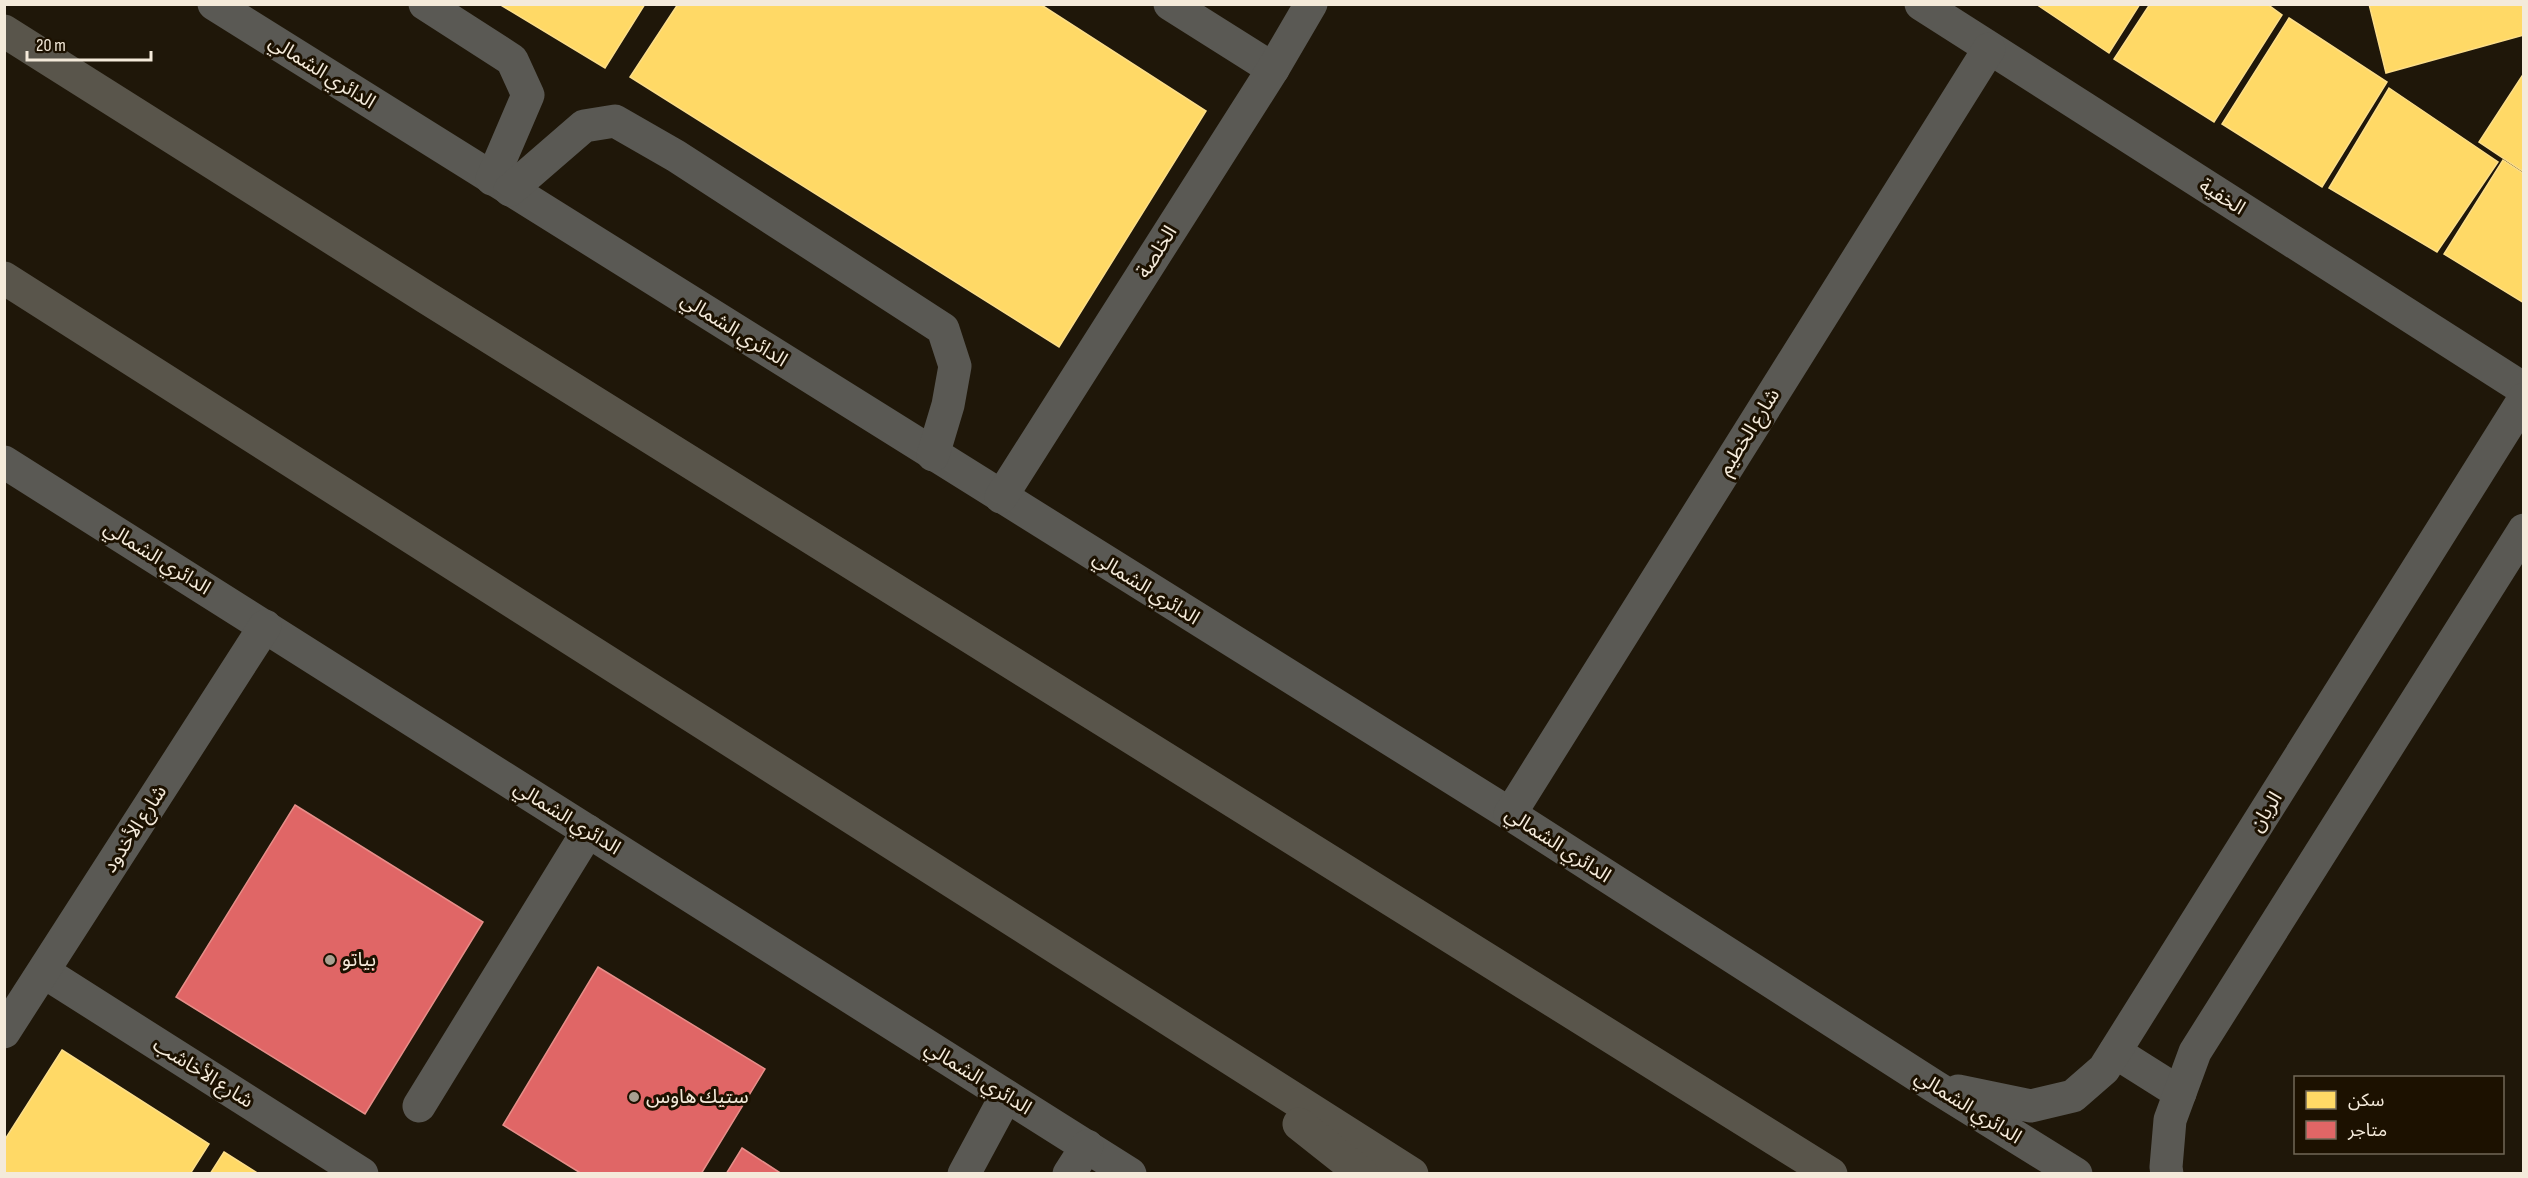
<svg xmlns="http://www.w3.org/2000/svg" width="2528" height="1178" font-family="'Sofia Sans Condensed','Noto Sans Arabic',sans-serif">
<rect width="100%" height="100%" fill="#1f1709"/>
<!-- homes -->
<g fill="#ffd966" stroke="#fcde89" stroke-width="1.5">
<polygon points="499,4 645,4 605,68"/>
<polygon points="678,4 1040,4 1206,111 1059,347 630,77"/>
<polygon points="2036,4 2140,4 2109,53"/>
<polygon points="2150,4 2267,4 2282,15 2214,122 2114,59"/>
<polygon points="2369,4 2524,4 2524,35 2386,73"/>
<polygon points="2289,18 2387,82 2322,187 2222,124"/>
<polygon points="2524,73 2524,172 2479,142"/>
<polygon points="2389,88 2498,162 2437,252 2329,188"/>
<polygon points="2503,160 2524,174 2524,303 2444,254"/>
<polygon points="62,1050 209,1144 190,1174 8,1174 4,1171 4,1141"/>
<polygon points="224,1152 259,1174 210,1174"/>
</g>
<!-- shops -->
<g fill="#e06666" stroke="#e68e89" stroke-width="1.5">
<polygon points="295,805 483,922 365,1114 176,997"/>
<polygon points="598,967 765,1069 701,1174 582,1174 503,1125"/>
<polygon points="742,1148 782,1174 726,1174"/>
</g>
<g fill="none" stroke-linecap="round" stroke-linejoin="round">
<!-- minor -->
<g stroke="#5a5954" stroke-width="33">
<polyline points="214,4 1510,814 1934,1086 2076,1174"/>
<polyline points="425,4 512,60 528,95 492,179"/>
<polyline points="1170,4 1273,69"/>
<polyline points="1921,4 2524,389"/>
<polyline points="510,190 584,126 615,121 676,156 943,329 955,366 948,405 933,455"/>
<polyline points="4,462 1130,1174"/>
<polyline points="1001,497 1273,69 1311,4"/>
<polyline points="1510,814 1989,49"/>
<polyline points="44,972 362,1174"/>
<polyline points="4,1032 265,626"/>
<polyline points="2115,1052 2180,1093"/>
<polyline points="1958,1091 2031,1106 2073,1096 2104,1069 2524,399"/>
<polyline points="419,1106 588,831"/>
<polyline points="964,1174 1006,1096"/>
<polyline points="1069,1174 1087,1146"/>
<polyline points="2167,1174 2166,1167 2170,1120 2195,1052 2524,530"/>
</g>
<!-- highway -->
<g stroke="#59554b" stroke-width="33">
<polyline points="4,31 427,298 1831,1174"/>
<polyline points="4,278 1412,1174"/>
<polyline points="1299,1124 1362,1174"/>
</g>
</g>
<!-- markers -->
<g fill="#a9a091" stroke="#1c1100" stroke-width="2">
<circle cx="330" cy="960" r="6"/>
<circle cx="634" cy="1097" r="6"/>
</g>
<g text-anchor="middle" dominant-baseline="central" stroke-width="6" stroke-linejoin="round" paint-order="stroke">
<!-- street labels -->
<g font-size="20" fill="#f4eada" stroke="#1c1100">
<text transform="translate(322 72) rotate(32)">الدائري الشمالي</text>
<text transform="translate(2222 197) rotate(32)">الخفية</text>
<text transform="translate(1157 252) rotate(-58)">الخلصة</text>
<text transform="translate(734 330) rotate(32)">الدائري الشمالي</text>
<text transform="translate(1749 432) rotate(-58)">شارع الخطيم</text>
<text transform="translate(157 558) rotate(32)">الدائري الشمالي</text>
<text transform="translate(1146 588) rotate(32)">الدائري الشمالي</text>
<text transform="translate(2266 812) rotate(-58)">الريان</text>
<text transform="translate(567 818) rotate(32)">الدائري الشمالي</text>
<text transform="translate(135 829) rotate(-57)">شارع الأخدود</text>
<text transform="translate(1558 845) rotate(33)">الدائري الشمالي</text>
<text transform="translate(203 1073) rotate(32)">شارع الأخاشب</text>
<text transform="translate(978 1078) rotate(32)">الدائري الشمالي</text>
<text transform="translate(1968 1107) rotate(32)">الدائري الشمالي</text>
</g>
<!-- poi labels -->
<g font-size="20" fill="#f4eada" stroke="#1c1100" text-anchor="start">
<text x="342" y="960">بياتو</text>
<text x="646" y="1097">ستيك هاوس</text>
</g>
</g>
<!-- border -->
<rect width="2528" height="1178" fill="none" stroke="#f4eada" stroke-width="12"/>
<!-- legend -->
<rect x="2294" y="1076" width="210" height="78" fill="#1c1100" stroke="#726857" stroke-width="1.5"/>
<rect x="2306" y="1091" width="30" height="18" fill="#ffd966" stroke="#726857" stroke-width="1.5"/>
<text x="2348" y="1106" font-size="18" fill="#f4eada">سكن</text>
<rect x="2306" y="1121" width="30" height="18" fill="#e06666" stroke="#726857" stroke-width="1.5"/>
<text x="2348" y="1136" font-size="18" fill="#f4eada">متاجر</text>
<!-- scale -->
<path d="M27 51v9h124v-9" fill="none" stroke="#f4eada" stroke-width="3"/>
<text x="36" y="51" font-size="18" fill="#f4eada" stroke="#1c1100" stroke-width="4.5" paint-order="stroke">20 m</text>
</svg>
